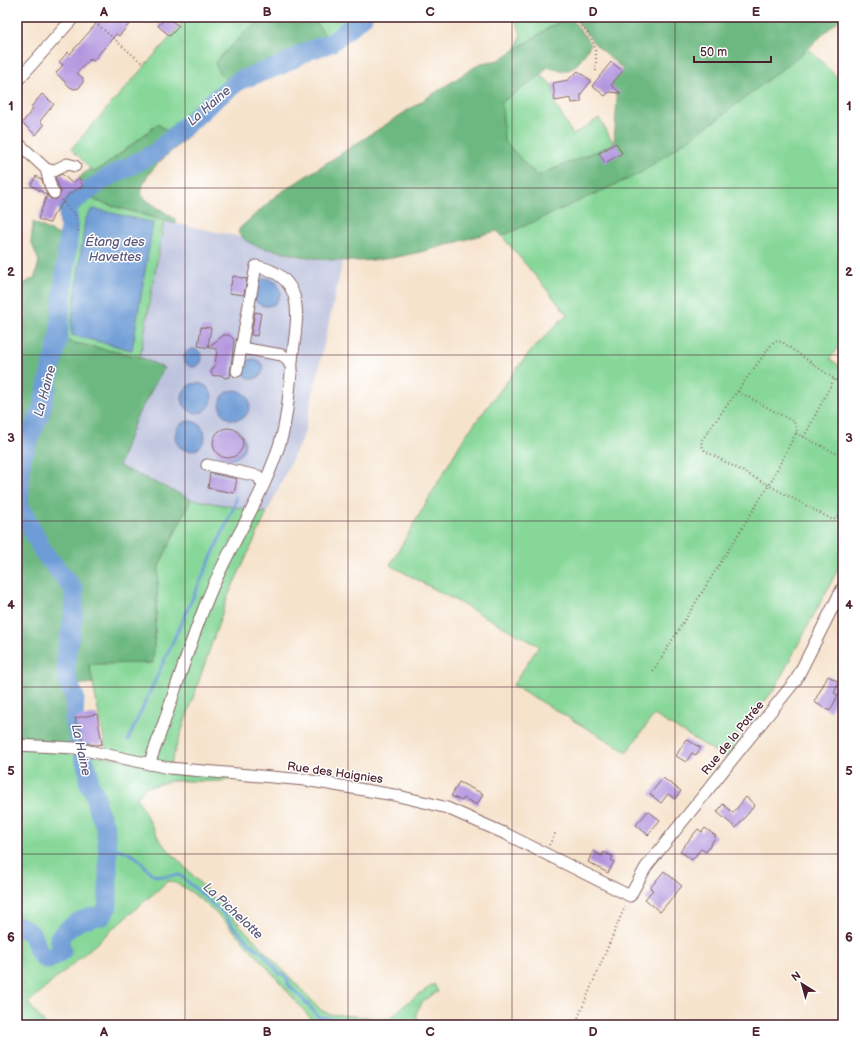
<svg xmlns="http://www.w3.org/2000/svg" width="860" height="1042" font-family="'Balsamiq Sans',sans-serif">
<rect width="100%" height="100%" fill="#fff"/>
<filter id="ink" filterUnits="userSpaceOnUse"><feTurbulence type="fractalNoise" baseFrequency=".025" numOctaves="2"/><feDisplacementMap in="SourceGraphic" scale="8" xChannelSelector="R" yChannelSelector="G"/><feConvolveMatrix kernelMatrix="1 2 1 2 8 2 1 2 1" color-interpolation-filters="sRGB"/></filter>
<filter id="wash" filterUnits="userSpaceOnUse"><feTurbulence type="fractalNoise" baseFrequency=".012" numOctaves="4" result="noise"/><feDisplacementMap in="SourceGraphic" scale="16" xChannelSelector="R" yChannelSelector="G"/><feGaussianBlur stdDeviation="0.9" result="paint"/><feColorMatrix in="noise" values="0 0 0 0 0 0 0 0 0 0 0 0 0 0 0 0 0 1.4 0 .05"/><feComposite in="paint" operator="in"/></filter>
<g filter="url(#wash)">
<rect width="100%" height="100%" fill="#f6e3cc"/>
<!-- industrial -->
<polygon fill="#bdc3de" points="164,221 241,237 253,245 306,258 343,260 304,434 267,513 191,499 119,466 136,418 163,368 140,357"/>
<!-- green -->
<g fill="#86d798" stroke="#687b62">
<polygon points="180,17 217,17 220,20 223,17 277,17 262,19 308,48 328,40 313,17 373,17 349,31 329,49 248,82 226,99 182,142 158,124 103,167 94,172 71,149 181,25 177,21"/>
<path d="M512,17H566L516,49C523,33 522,31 512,17Z"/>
<polygon points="808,48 843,83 843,342 830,359 843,368 843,560 774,690 737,735 743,739 728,759 654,715 627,752 513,685 539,646 390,565 465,436 529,353 567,314 502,236 520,227"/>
<polygon points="541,75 553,86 555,104 573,135 599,118 614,144 537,176 504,141 502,102"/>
<polygon points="89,195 96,201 164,221 140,357 65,341 74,251 68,249 59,235 73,209"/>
<polygon points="191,499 267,513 228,596 169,768 107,755 89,664 153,663 159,566"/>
<path d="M17,748H50L238,778C217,784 195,780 173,781C163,782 155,787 145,787L137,798L160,841L321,1010L329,1014L389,1019L408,1002L434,984L438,992C426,997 421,1002 416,1014L420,1025H316C289,994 203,885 168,881L28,1003L46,1025H17Z"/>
</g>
<!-- forest -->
<g fill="#6cb880" stroke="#5b6c56">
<path d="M277,17H313L328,40L308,48L278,64L231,80C221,78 217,71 215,62L256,21Z"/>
<path d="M566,17H570L591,44C578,64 574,77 547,67L541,75L502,102L504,141L537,176L614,144L617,99L612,84L623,69L594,43L574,17H842L805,51L719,118L639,174L502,236L497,231C460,240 413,257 375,260C343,263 310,259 278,251C263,248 247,246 238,232L240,228L277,195L481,63L499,60Z"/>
<path d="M158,124L182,142C167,156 143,172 141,194L145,199L175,219L176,224L96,201L79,178L90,168L94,172L103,167Z"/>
<polygon points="33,222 59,235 68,249 74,250 65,341 140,357 164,368 136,418 119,466 191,499 159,566 153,663 89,664 93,683 67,686 73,697 72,723 78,745 17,745 17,344 27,313 17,309 17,288 35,277 39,261 31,242"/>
</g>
<!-- water -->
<g fill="#6e9cd6" stroke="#5c5e80">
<polygon points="92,209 100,210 153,223 132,350 72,335 71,328 85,220"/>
<path d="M268,278L277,283L281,293L276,303C268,308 261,307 254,300L259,280Z"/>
<circle cx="193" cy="358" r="9"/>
<circle cx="253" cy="369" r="10"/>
<circle cx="197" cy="398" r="15"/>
<circle cx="235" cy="405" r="15"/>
<circle cx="190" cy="436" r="15"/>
<circle cx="230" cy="444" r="15"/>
</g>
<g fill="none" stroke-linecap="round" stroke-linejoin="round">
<!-- stream -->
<g stroke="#6e9cd6" stroke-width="3">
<polyline points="128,740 235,505 236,497"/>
<path d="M108,848C117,847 135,854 141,862C146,867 148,872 154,875C161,878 172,875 180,875L224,914L231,924L254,947L262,952L280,974H283L288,980V984C298,995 318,1013 324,1025"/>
<polyline points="320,1017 386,1025"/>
</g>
<!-- river -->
<path stroke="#6e9cd6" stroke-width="19" d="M17,927L19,926C22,928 27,930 30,933C40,943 33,953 48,960L62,951L59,938C71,924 85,916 102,916L108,906V855L105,826L96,805V796L88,782L89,775L74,721L75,697L69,685L66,671V656L74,614V589L44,553L19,505L22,457L41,411L58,340L69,231L68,209L71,203L105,179L155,153L213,101L240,80L279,66L310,50L331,43L363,17"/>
</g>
<g id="blocks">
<!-- building -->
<g fill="#b194de">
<polygon points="102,17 125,17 131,22 119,36 116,34 93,61 90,59 77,73 83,78 83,82 79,88 74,89 70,87 56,73 63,65 59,62 68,52 70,54"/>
<polygon points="166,17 179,26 170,36 158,26"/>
<polygon points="611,62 623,71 611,85 621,93 609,92 605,96 592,86"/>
<polygon points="578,71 591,81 581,94 581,102 572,103 571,98 555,101 553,83 568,80"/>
<polygon points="42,94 54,104 40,121 44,125 36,135 22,123 33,109 31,107"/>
<polygon points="616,143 622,153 605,163 599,153"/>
<polygon points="62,174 72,183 79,178 83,186 69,194 54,214 50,223 48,223 38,219 47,195 31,185 36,176 42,180 48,197 51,199 57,199 61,192 55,177"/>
<polygon points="233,276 247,279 244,295 229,293"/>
<polygon points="255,312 261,313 257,336 251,335"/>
<polygon points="201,327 211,328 208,347 224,335 229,335 234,339 230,377 225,378 221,375 216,376 212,375 211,371 215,366 217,349 198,346"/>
<circle cx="228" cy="443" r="15"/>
<polygon points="210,473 237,479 234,493 208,488"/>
<polygon points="828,676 839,682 834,693 838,695 830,711 814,702"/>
<polygon points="97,714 102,744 96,745 83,743 79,727 77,727 75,718"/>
<polygon points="686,739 701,748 696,755 692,753 686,762 676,756"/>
<polygon points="663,778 681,791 675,799 668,794 661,803 650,794"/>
<polygon points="459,782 483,794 477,805 464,798 462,801 451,796"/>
<polygon points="746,797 755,805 736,828 717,812 723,804 733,813"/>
<polygon points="648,811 660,820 648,835 636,825"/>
<polygon points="705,828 716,836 706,852 701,849 692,860 680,851 698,829 702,832"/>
<polygon points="593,851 602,856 604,852 613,857 611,860 614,862 608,873 588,862"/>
<polygon points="664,871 682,886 660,912 645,899 653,890 650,888"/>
</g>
</g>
</g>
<g filter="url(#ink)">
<use href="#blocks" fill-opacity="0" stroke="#866463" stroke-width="1"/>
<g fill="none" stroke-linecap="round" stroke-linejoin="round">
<!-- minor casing -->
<g stroke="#866463" stroke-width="13">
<g id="minor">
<polyline points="17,81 74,17"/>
<polyline points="17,142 46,169 51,188 54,193"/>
<polyline points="46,169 53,171 67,164 75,166"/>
<polyline points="242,348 282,355 286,358 292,368"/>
<polyline points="207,465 258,476 263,485"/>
<polyline points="17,745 75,748 169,768 305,780 394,795 428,803 447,808 506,834 630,896 646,867 796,680 843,587"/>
<path d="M149,764C170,709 186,652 208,598C230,543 266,494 282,436C289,409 290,380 293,352C298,314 305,276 256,266L237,371"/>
</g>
</g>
<!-- path -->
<g stroke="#866463" stroke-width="2" stroke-dasharray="1 3" stroke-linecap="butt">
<polyline points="89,17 142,63"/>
<path d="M574,17C593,40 597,40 596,71"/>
<polyline points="61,200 76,216 79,234"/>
<polyline points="843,385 782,342 774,341 701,441 703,449 707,452 833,520 838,517 843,507"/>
<polyline points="796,433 843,457"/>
<polyline points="804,437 834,379"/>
<polyline points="653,671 769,485 796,433 797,429 794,422 737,391"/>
<polyline points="549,845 556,832"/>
<polyline points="575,1025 626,904"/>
</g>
<!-- minor -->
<use href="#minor" stroke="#fff" stroke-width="11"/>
</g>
</g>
<!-- grid -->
<path fill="none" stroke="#4a1f2b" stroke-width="1" stroke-opacity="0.55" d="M185,17V1025M348,17V1025M512,17V1025M675,17V1025M17,188H843M17,355H843M17,521H843M17,687H843M17,854H843"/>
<g text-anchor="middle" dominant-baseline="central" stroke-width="3" stroke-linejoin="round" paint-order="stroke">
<!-- street labels -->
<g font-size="12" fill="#4a1f2b" stroke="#fff">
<text transform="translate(733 738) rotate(-51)">Rue de la Potrée</text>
<text transform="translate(335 773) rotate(8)">Rue des Haignies</text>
</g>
<!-- water labels -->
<g font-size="13" font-style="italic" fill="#5a5778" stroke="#fff">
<text transform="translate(209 106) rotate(-41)">La Haine</text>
<text x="115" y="242">Étang des<tspan x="115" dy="15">Havettes</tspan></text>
<text transform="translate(45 391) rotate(-75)">La Haine</text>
<text transform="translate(81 750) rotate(78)">La Haine</text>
<text transform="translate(233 911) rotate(43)">La Pichelotte</text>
</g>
</g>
<!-- margin -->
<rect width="860" height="1042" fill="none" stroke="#fff" stroke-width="44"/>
<!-- north arrow -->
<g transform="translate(802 984) rotate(323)" stroke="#ffffff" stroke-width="3" paint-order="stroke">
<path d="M0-3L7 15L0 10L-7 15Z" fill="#4a1f2b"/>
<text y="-6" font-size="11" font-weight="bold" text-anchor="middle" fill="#4a1f2b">N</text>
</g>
<!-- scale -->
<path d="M694 56v6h77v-6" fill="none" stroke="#4a1f2b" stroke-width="2"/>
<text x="700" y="56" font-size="12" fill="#4a1f2b" stroke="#ffffff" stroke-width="3" paint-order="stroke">50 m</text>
<rect x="22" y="22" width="816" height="998" fill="none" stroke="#4a1f2b" stroke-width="1.5"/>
<g font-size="13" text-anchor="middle" font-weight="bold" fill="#4a1f2b">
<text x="104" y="16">A</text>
<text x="267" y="16">B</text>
<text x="430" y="16">C</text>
<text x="593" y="16">D</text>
<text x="756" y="16">E</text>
<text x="11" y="110">1</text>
<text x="849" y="110">1</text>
<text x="11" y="276">2</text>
<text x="849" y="276">2</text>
<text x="11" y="442">3</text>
<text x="849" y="442">3</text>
<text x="11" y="609">4</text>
<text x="849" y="609">4</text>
<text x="11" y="775">5</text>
<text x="849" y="775">5</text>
<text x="11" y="941">6</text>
<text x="849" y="941">6</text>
<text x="104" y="1036">A</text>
<text x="267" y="1036">B</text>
<text x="430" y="1036">C</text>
<text x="593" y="1036">D</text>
<text x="756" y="1036">E</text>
</g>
</svg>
